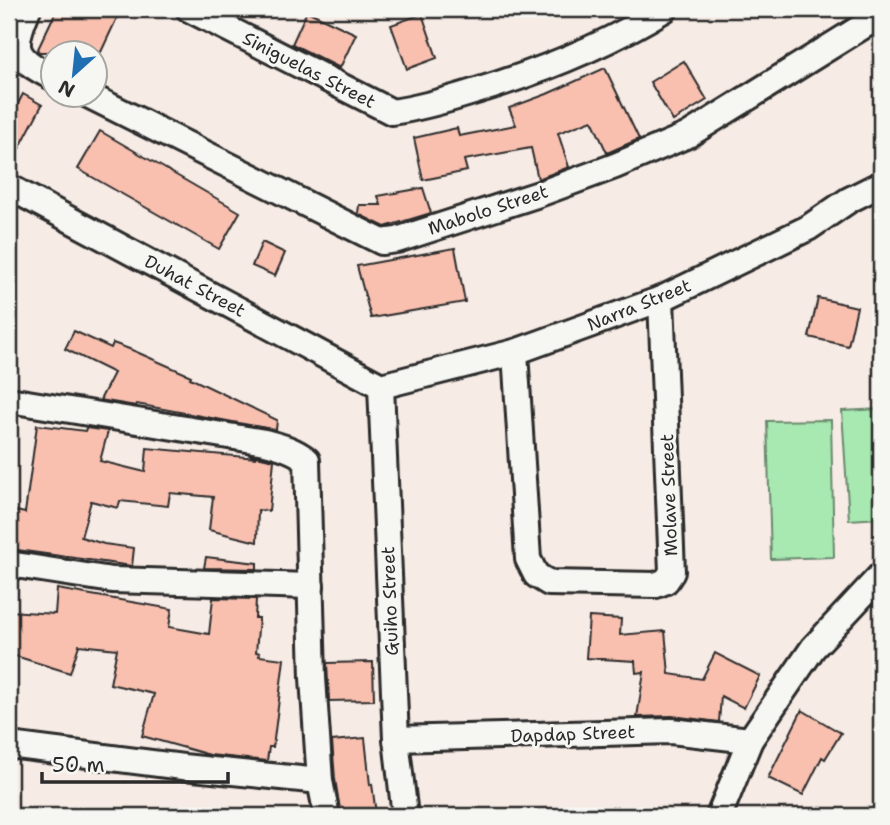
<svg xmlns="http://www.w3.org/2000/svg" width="890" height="825" font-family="'Shantell Sans',sans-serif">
<rect width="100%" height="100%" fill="#f7ebe5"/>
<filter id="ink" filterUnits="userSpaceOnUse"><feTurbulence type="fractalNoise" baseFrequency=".0143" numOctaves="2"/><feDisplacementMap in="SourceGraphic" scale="14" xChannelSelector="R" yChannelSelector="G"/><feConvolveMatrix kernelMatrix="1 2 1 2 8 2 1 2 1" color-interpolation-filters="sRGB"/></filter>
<g filter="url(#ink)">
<!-- green -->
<g fill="#a8e8b1" stroke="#6a8a6e" stroke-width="2">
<polygon points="881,409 881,518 849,520 842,411"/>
<polygon points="831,420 834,557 771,559 767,421"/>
</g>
<!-- building -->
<g fill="#f9c0b0" stroke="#2b2b2b" stroke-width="2">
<polygon points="57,9 99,9 117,18 101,52 40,52 37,51"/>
<polygon points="307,11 356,34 340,68 292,44"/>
<polygon points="422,14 437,58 407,69 391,25"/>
<polygon points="684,61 707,100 673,121 650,82"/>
<polygon points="605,68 639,139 607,153 592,120 558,133 569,167 538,179 531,148 464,160 467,171 423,180 414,138 457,128 459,136 516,125 509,108 547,94"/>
<polygon points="23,94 42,105 9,168 9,121"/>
<polygon points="100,131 240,212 219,249 78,169"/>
<polygon points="423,188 431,213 385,227 358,214 359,205 381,205 378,196"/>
<polygon points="262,242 285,253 275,276 252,266"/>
<polygon points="455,248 465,302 371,318 357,266"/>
<polygon points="818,298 857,307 848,346 809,337"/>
<polygon points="74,331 111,348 113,343 132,350 191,376 190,378 277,420 276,430 137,404 136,406 100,400 114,373 65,349"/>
<polygon points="37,425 85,431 86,428 108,431 100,461 145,472 147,448 257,458 248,454 274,460 269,511 258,510 257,542 209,530 213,497 170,493 168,506 120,501 118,508 91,501 81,537 104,544 134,548 132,566 10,549 16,511 25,513"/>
<polygon points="206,557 257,563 257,569 204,568"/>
<polygon points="57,589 172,609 169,627 209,634 213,598 256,599 255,618 259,618 256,652 260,653 259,656 284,659 273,747 269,747 267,761 210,755 142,736 154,694 110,684 117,649 79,645 70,673 9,654 9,611 55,614"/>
<polygon points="589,617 621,619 620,635 665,631 669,674 702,679 715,653 760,676 744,708 721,696 719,722 672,716 637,717 644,672 636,673 635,661 586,658"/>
<polygon points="373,662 374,700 329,701 327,663"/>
<polygon points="802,710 841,733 825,759 822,757 803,795 768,778"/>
<polygon points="365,738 370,785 372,784 376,814 341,816 335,779 332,741"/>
</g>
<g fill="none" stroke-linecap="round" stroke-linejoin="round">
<!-- minor casing -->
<g stroke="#2b2b2b" stroke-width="30">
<g id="minor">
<path d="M28,9C11,49 13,57 52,77"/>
<path d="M189,9L392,112C419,108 444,101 470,93C537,73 605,46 665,9"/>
<polyline points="86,94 382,242 397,240 539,194 615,166 688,135 881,15"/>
<polyline points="9,187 381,386"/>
<polyline points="515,352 528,559 536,575 549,583 656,585 666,581 672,572 661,299"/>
<polyline points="381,386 515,352 661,299 808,228 849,200 881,184"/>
<polyline points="381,386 396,739 405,816"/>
<path d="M9,400L265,442C280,446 295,450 307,460L313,678L320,781L327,816"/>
<polyline points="9,564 112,580 311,586"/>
<polyline points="396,739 671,731 750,740"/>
<polyline points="9,745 183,767 320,781"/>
<polyline points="719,816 750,740 813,648 881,575"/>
</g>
</g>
<!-- minor -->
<use href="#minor" stroke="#f6f6f2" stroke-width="24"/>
</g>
</g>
<g text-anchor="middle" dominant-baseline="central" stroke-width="6" stroke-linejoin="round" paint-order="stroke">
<!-- street labels -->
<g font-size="18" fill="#2b2b2b" stroke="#f6f6f2">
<text transform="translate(309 70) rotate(27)">Siniguelas Street</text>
<text transform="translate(488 210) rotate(-18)">Mabolo Street</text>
<text transform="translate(195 286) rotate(28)">Duhat Street</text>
<text transform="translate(639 305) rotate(-22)">Narra Street</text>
<text transform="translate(669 495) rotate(-92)">Molave Street</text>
<text transform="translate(390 601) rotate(-92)">Guiho Street</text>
<text transform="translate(573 734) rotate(-2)">Dapdap Street</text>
</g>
</g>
<!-- margin -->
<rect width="890" height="825" fill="none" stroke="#f6f6f2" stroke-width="35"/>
<rect x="18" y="18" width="855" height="790" fill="none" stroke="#2b2b2b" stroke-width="2.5" filter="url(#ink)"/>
<!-- north arrow -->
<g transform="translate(74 74) rotate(207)"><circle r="33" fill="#f6f6f2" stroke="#a5a5a2" stroke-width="2"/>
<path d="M0-5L12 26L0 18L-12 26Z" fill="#1f6fb2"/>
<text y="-10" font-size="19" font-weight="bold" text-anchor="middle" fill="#2b2b2b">N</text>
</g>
<!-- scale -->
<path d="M42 772v10h186v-10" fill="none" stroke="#2b2b2b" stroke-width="3.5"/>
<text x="52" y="772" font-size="21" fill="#2b2b2b" stroke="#f6f6f2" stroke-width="5" paint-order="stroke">50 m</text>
</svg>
